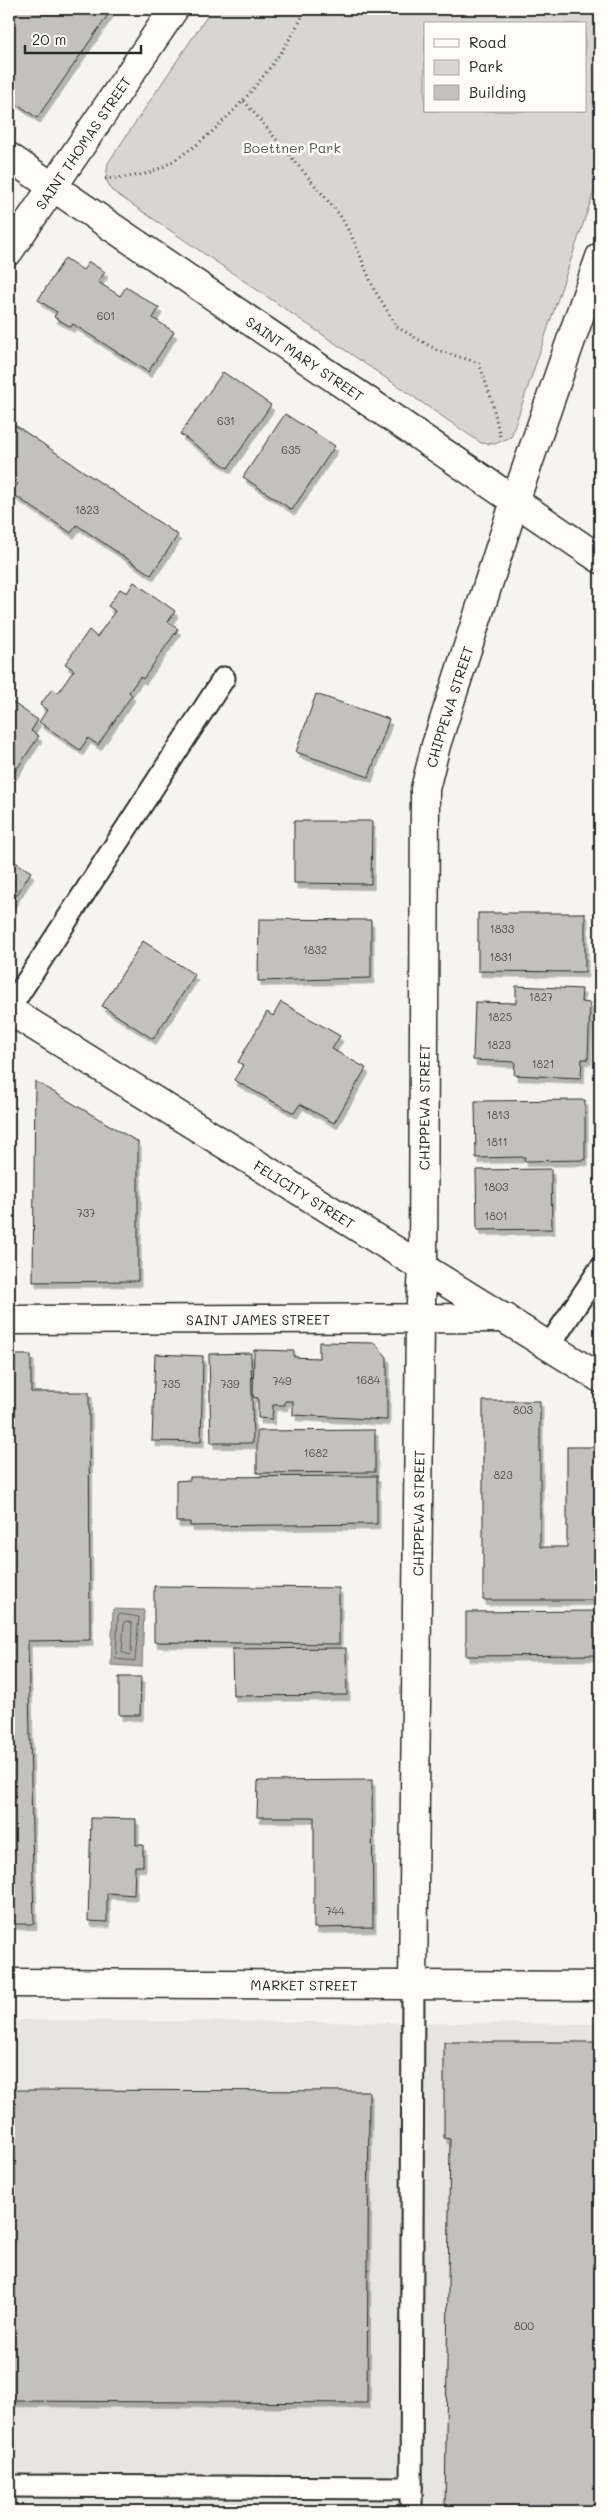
<svg xmlns="http://www.w3.org/2000/svg" width="609" height="2520" font-family="Mali,sans-serif">
<defs>
<filter id="shadow"><feDropShadow dx="3" dy="5.5" stdDeviation="0" flood-color="#0004"/></filter>
</defs>
<rect width="100%" height="100%" fill="#f5f4ef"/>
<filter id="ink" filterUnits="userSpaceOnUse"><feTurbulence type="fractalNoise" baseFrequency=".02" numOctaves="2"/><feDisplacementMap in="SourceGraphic" scale="10" xChannelSelector="R" yChannelSelector="G"/><feConvolveMatrix kernelMatrix="1 2 1 2 8 2 1 2 1" color-interpolation-filters="sRGB"/></filter>
<g filter="url(#ink)">
<!-- built -->
<polygon fill="#e6e5e0" points="9,2020 600,2024 600,2511 9,2511"/>
<!-- green -->
<path fill="#d7d6d2" stroke="#81807e" fill-rule="evenodd" d="M212,9H600V174L511,437L495,444L481,443L111,190L106,178L108,163ZM425,24H585V111H425Z"/>
<!-- water -->
<polygon fill="#adaca9" stroke="#797877" points="113,1609 144,1610 142,1667 111,1665"/>
<g fill="none" stroke-linecap="round" stroke-linejoin="round">
<!-- shore -->
<g stroke="#5f5f5d" stroke-width="1">
<polygon points="120,1614 139,1617 135,1661 116,1659 118,1616"/>
<polygon points="126,1621 132,1623 131,1653 129,1655 122,1652 124,1623"/>
</g>
</g>
<!-- building -->
<g fill="#c2c1be" stroke="#2b2b2b" filter="url(#shadow)">
<polygon points="16,9 112,9 37,118 9,98 9,20"/>
<polygon points="65,258 83,270 89,262 105,272 98,282 120,296 126,287 159,308 153,318 174,332 148,372 73,324 71,327 54,317 57,312 38,300"/>
<polygon points="223,372 271,405 228,468 180,434"/>
<polygon points="285,414 335,446 292,510 243,477"/>
<polygon points="9,421 178,535 151,575 77,525 71,533 11,493 18,484 9,478"/>
<polygon points="600,464 600,492 594,484"/>
<polygon points="134,582 175,611 168,622 178,629 143,679 140,677 129,692 132,695 98,745 88,738 80,750 39,722 47,710 40,705 52,689 58,693 74,670 65,664 89,630 97,637 115,611 108,606 120,589 127,593"/>
<polygon points="316,694 389,719 369,777 296,752"/>
<polygon points="9,700 38,720 31,731 39,736 10,779"/>
<polygon points="294,821 372,821 371,884 294,883"/>
<polygon points="9,858 31,872 9,907"/>
<polygon points="478,913 585,913 585,972 478,971"/>
<polygon points="259,919 371,920 371,978 258,981"/>
<polygon points="143,941 195,975 153,1039 102,1006"/>
<polygon points="516,986 582,989 581,1002 590,1003 588,1059 582,1059 581,1078 514,1075 515,1062 473,1060 475,1002 516,1003"/>
<polygon points="281,1002 340,1036 332,1049 366,1068 334,1123 300,1104 294,1113 234,1080 243,1065 238,1062 267,1012 273,1016"/>
<polygon points="35,1081 138,1142 138,1281 33,1282"/>
<polygon points="585,1100 585,1160 524,1161 525,1157 476,1158 475,1101"/>
<polygon points="551,1169 552,1229 477,1230 476,1170"/>
<polygon points="319,1342 375,1343 387,1357 387,1420 293,1415 293,1401 285,1401 285,1405 273,1405 272,1419 258,1418 258,1398 253,1397 254,1350 294,1351 294,1357 319,1358"/>
<polygon points="251,1353 253,1443 211,1443 209,1354"/>
<polygon points="155,1354 203,1356 201,1442 152,1441"/>
<polygon points="9,1355 31,1355 31,1392 89,1392 90,1640 28,1641 34,1924 9,1924"/>
<polygon points="483,1401 540,1401 540,1547 567,1547 567,1447 600,1447 600,1600 483,1600"/>
<polygon points="375,1430 375,1472 257,1473 257,1431"/>
<polygon points="377,1476 377,1524 190,1526 190,1522 176,1522 176,1481 190,1480 190,1477"/>
<polygon points="154,1586 339,1588 339,1644 154,1642"/>
<polygon points="600,1611 600,1655 466,1656 466,1612"/>
<polygon points="346,1648 347,1695 233,1696 232,1649"/>
<polygon points="119,1677 141,1677 140,1715 119,1715"/>
<polygon points="372,1780 373,1927 314,1928 314,1817 257,1817 258,1781"/>
<polygon points="91,1818 136,1819 136,1845 143,1845 143,1866 135,1866 134,1895 107,1893 107,1922 88,1921"/>
<polygon points="444,2042 600,2042 600,2511 445,2511 450,2139 444,2138"/>
<polygon points="9,2090 369,2091 367,2403 9,2401"/>
</g>
<g fill="none" stroke-linecap="round" stroke-linejoin="round">
<!-- lane casing -->
<g stroke="#2b2b2b" stroke-width="25">
<g id="lane">
<polyline points="9,1009 224,678"/>
<polyline points="549,1346 600,1269"/>
<polyline points="9,2486 411,2488"/>
<polyline points="411,2511 413,1985"/>
</g>
</g>
<!-- street casing -->
<g stroke="#2b2b2b" stroke-width="31">
<g id="street">
<path id="s1" d="M9,157L600,559"/>
<path id="s2" d="M9,251L174,9"/>
<path id="s3" d="M9,1010L600,1378"/>
<path id="s4" d="M9,1320L506,1318"/>
<path id="s5" d="M9,1983L600,1986"/>
<path id="s6" d="M413,1985L420,1319L423,1269L425,789L436,745L515,501L600,257"/>
</g>
</g>
<!-- path -->
<g stroke="#2b2b2b" stroke-width="3" stroke-dasharray="1 4" stroke-linecap="butt">
<polyline points="244,101 340,215 354,241 374,289 397,327 437,350 479,363 492,401 500,437"/>
<path d="M105,179C120,177 140,177 154,171C213,145 279,66 306,9"/>
</g>
<!-- lane -->
<use href="#lane" stroke="#fdfcf7" stroke-width="21"/>
<!-- street -->
<use href="#street" stroke="#fdfcf7" stroke-width="28"/>
</g>
</g>
<g text-anchor="middle" dominant-baseline="central" stroke-width="5" stroke-linejoin="round" paint-order="stroke">
<!-- number labels -->
<g font-size="11" fill="#515050">
<text x="106" y="315">601</text>
<text x="226" y="420">631</text>
<text x="291" y="449">635</text>
<text x="87" y="509">1823</text>
<text x="502" y="928">1833</text>
<text x="315" y="949">1832</text>
<text x="501" y="956">1831</text>
<text x="541" y="996">1827</text>
<text x="500" y="1016">1825</text>
<text x="499" y="1044">1823</text>
<text x="543" y="1063">1821</text>
<text x="498" y="1114">1813</text>
<text x="497" y="1141">1811</text>
<text x="496" y="1186">1803</text>
<text x="86" y="1212">737</text>
<text x="496" y="1215">1801</text>
<text x="368" y="1379">1684</text>
<text x="282" y="1380">749</text>
<text x="171" y="1383">735</text>
<text x="230" y="1383">739</text>
<text x="523" y="1409">803</text>
<text x="316" y="1452">1682</text>
<text x="503" y="1474">823</text>
<text x="335" y="1910">744</text>
<text x="524" y="2325">800</text>
</g>
<!-- street labels -->
<g font-size="14" fill="#2b2b2b" stroke="#fdfcf7">
<text stroke="none"><textPath href="#s2" startOffset="131">SAINT THOMAS STREET</textPath></text>
<text stroke="none"><textPath href="#s1" startOffset="358">SAINT MARY STREET</textPath></text>
<text stroke="none"><textPath href="#s6" startOffset="1282">CHIPPEWA STREET</textPath></text>
<text stroke="none"><textPath href="#s6" startOffset="878">CHIPPEWA STREET</textPath></text>
<text stroke="none"><textPath href="#s3" startOffset="348">FELICITY STREET</textPath></text>
<text stroke="none"><textPath href="#s4" startOffset="249">SAINT JAMES STREET</textPath></text>
<text stroke="none"><textPath href="#s6" startOffset="472">CHIPPEWA STREET</textPath></text>
<text stroke="none"><textPath href="#s5" startOffset="295">MARKET STREET</textPath></text>
</g>
<!-- park labels -->
<g font-size="14" fill="#565655" stroke="#fdfcf7">
<text x="292" y="147">Boettner Park</text>
</g>
</g>
<!-- margin -->
<rect width="609" height="2520" fill="none" stroke="#fdfcf7" stroke-width="30"/>
<rect x="15" y="15" width="579" height="2490" fill="none" stroke="#2b2b2b" stroke-width="2" filter="url(#ink)"/>
<!-- legend -->
<rect x="424" y="22" width="162" height="90" fill="#fdfcf7" stroke="#a9a8a5"/>
<rect x="434" y="39" width="25" height="8" fill="#fdfcf7" stroke="#a9a8a5"/>
<text x="469" y="48" font-size="15" fill="#2b2b2b">Road</text>
<rect x="434" y="60" width="25" height="15" fill="#d7d6d2" stroke="#a9a8a5"/>
<text x="469" y="72" font-size="15" fill="#2b2b2b">Park</text>
<rect x="434" y="85" width="25" height="15" fill="#c2c1be" stroke="#a9a8a5"/>
<text x="469" y="98" font-size="15" fill="#2b2b2b">Building</text>
<!-- scale -->
<path d="M25 45v8h116v-8" fill="none" stroke="#2b2b2b" stroke-width="2.5"/>
<text x="32" y="45" font-size="15" fill="#2b2b2b" stroke="#fdfcf7" stroke-width="4" paint-order="stroke">20 m</text>
</svg>
